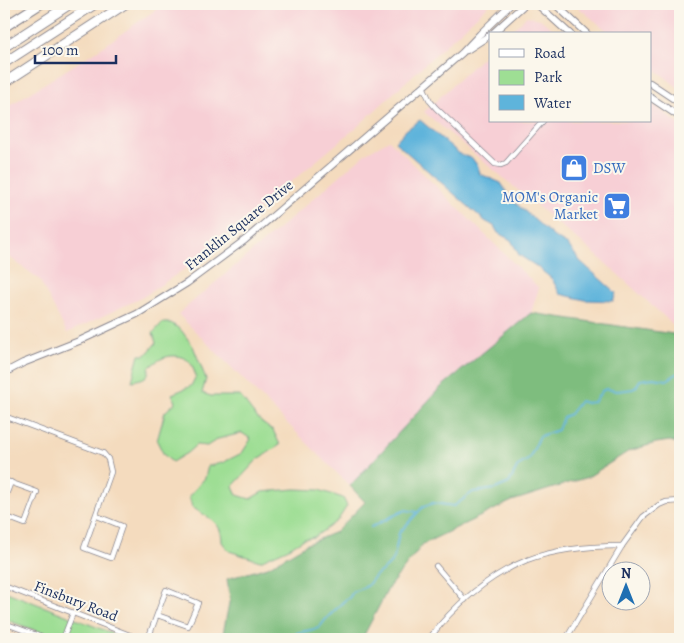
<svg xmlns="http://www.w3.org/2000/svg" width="684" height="643" font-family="Alegreya,serif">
<rect width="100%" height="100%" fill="#fbf7ec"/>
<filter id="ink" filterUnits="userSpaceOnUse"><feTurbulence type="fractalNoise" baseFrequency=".02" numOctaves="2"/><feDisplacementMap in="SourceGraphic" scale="10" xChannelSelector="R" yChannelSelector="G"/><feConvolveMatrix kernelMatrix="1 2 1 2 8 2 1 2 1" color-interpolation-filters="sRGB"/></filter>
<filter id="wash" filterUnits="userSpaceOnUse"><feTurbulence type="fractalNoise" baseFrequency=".0096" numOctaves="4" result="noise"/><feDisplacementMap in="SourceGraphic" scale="20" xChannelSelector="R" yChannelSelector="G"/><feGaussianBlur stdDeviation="1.12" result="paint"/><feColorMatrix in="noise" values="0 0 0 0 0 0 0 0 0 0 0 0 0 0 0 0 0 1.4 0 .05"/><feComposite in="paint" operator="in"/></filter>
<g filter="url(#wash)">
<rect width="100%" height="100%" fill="#f4dbbe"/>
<!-- built -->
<g fill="#f7cfd5">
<polygon points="164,4 490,4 358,126 198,260 143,297 67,333 39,279 4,253 4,109 98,50"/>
<polygon points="574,4 680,4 680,89 650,65 650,34 611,34"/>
<polygon points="527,16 540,19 559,34 508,34"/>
<polygon points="490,50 490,121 650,121 650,102 680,125 680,331 602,260 424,112"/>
<polygon points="389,140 539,288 531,313 440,388 350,486 178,314 275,232 366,153"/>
</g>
<!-- green -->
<g fill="#9ede94" stroke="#5c8679">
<path d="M162,323H171L181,330L193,346L206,379L202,393L211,396H240C251,409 258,423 273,430L280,445L257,460L233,486L237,495L250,499L262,492L295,489L319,490L343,498L347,506L338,520L326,529L314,537L304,539L289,548L260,561L229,551L222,542C222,520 207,518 192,507L189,496L205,478L208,466L222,463L242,453L251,439L242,433L218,439L207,446L196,445L187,453L172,462L164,455L157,441L165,412L176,402L172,394L191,386L196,376C194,371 192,364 189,361C175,351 159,357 149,368C149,379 141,379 132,381L139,355H146L156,343L153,333Z"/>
<polygon points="4,591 127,639 59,639 4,619"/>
</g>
<!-- forest -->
<polygon fill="#7ebd7e" stroke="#4c766e" points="531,313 680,335 680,444 670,441 656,443 629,451 588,477 512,501 423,544 389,587 362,639 222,639 230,598 227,579 268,567 307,544 336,532 365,502 350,486 440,388"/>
<!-- water -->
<polygon fill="#5eb4db" stroke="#3c729c" points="420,120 461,155 471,157 478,166 480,174 501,183 511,199 554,237 568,245 580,261 616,293 613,301 585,300 560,294 552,279 536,266 519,255 511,240 498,233 494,226 485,221 395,142 406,130"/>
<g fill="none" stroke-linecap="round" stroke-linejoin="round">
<!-- stream -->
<g stroke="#5eb4db" stroke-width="2">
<polyline points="371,527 405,510 417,512"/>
<polyline points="296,639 296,634 297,633 319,628 326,619 344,601 349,598 353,592 367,586 375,576 388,566 394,558 399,533 423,507 433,503 454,506 473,492 495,489 509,483 518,466 529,459 540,436 558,430 563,417 570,414 580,401 586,403 594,402 602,391 606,389 617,391 633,389 636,387 640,380 653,378 667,380 680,372"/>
</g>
</g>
</g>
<g filter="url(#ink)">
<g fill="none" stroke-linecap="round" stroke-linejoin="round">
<!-- street casing -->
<g stroke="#88858e" stroke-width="6">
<g id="street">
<polyline points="423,86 430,101 436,108 495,164 501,165 506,163 543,121"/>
<polyline points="4,416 103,453 108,459 111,472 84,548 111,558 122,526 97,516"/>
<polyline points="4,480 37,492 25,524 4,516"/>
<polyline points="4,500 11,482"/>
<polyline points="436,566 465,600"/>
<polyline points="4,586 140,639"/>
<polyline points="4,623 47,639"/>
<polyline points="63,639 73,613"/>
<polyline points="148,639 166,590 198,603 188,626 157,615"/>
<path d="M429,639C453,606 489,575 527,560C556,549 591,546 622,546"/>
<polyline points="566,639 622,546 643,517 659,505 666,502 680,501"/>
</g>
</g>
<!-- secondary casing -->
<g stroke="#88858e" stroke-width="8">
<g id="secondary">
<polyline points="537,4 570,34"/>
<polyline points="555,4 587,34"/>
<polyline points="492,34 525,4"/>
<polyline points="467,50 490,35"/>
<polyline points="650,83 680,103"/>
<polyline points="650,97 680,117"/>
<polyline points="4,373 23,363 79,341 137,314 187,283 245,240 462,53 480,34 511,4"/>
</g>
</g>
<!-- highway casing -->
<g stroke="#88858e" stroke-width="11">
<g id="highway">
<polyline points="4,27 40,4"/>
<polyline points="4,47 70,4"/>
<polyline points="4,63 95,4"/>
<polyline points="4,83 125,4"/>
</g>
</g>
<!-- street -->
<use href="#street" stroke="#fff" stroke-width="4.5"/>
<!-- secondary -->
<use href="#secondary" stroke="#fff" stroke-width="6"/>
<!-- highway -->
<use href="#highway" stroke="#fff" stroke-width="9"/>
</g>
</g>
<!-- icons -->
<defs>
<g id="shop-square" transform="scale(1.4375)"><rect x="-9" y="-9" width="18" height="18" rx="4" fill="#3f7fe0" stroke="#fbf7ec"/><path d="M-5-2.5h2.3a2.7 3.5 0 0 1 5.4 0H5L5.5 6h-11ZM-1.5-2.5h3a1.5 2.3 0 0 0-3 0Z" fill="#fff"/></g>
<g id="supermarket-square" transform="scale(1.4375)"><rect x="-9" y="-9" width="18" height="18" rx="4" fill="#3f7fe0" stroke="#fbf7ec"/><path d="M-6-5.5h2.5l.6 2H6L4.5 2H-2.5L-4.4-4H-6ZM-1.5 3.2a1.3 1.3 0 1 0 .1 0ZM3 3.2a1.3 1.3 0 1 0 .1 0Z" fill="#fff"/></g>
</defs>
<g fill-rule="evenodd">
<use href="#shop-square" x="574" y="168"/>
<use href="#supermarket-square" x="617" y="206"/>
</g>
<g text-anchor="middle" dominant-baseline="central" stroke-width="4" stroke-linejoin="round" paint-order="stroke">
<!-- shop labels -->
<g font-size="15" fill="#366cbe" stroke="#fbf7ec" text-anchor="start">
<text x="593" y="168">DSW</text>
<text x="598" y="197" text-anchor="end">MOM's Organic<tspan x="598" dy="17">Market</tspan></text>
</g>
<!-- street labels -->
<g font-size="15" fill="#1b2f5e" stroke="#fbf7ec">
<text transform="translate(239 225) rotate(-39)">Franklin Square Drive</text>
<text transform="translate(76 601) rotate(21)">Finsbury Road</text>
</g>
</g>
<!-- margin -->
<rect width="684" height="643" fill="none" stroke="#fbf7ec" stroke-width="20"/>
<!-- legend -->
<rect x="489" y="32" width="162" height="90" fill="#fbf7ec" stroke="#a1a7b3"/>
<rect x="499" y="49" width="25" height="8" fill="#ffffff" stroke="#a1a7b3"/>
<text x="534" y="58" font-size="15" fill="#1b2f5e">Road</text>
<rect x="499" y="70" width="25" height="15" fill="#9ede94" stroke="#a1a7b3"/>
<text x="534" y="82" font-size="15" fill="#1b2f5e">Park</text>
<rect x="499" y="95" width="25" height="15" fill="#5eb4db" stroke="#a1a7b3"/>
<text x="534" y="108" font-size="15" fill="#1b2f5e">Water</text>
<!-- north arrow -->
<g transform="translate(626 586)"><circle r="24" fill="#fbf7ec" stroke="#a1a7b3"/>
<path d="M0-4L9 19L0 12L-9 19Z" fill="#1f6fb2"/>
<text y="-8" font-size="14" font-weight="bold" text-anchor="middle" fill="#1b2f5e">N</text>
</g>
<!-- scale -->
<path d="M35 55v8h81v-8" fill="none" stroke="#1b2f5e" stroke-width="2.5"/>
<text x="42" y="55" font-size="15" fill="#1b2f5e" stroke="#fbf7ec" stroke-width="4" paint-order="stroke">100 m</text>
</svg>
